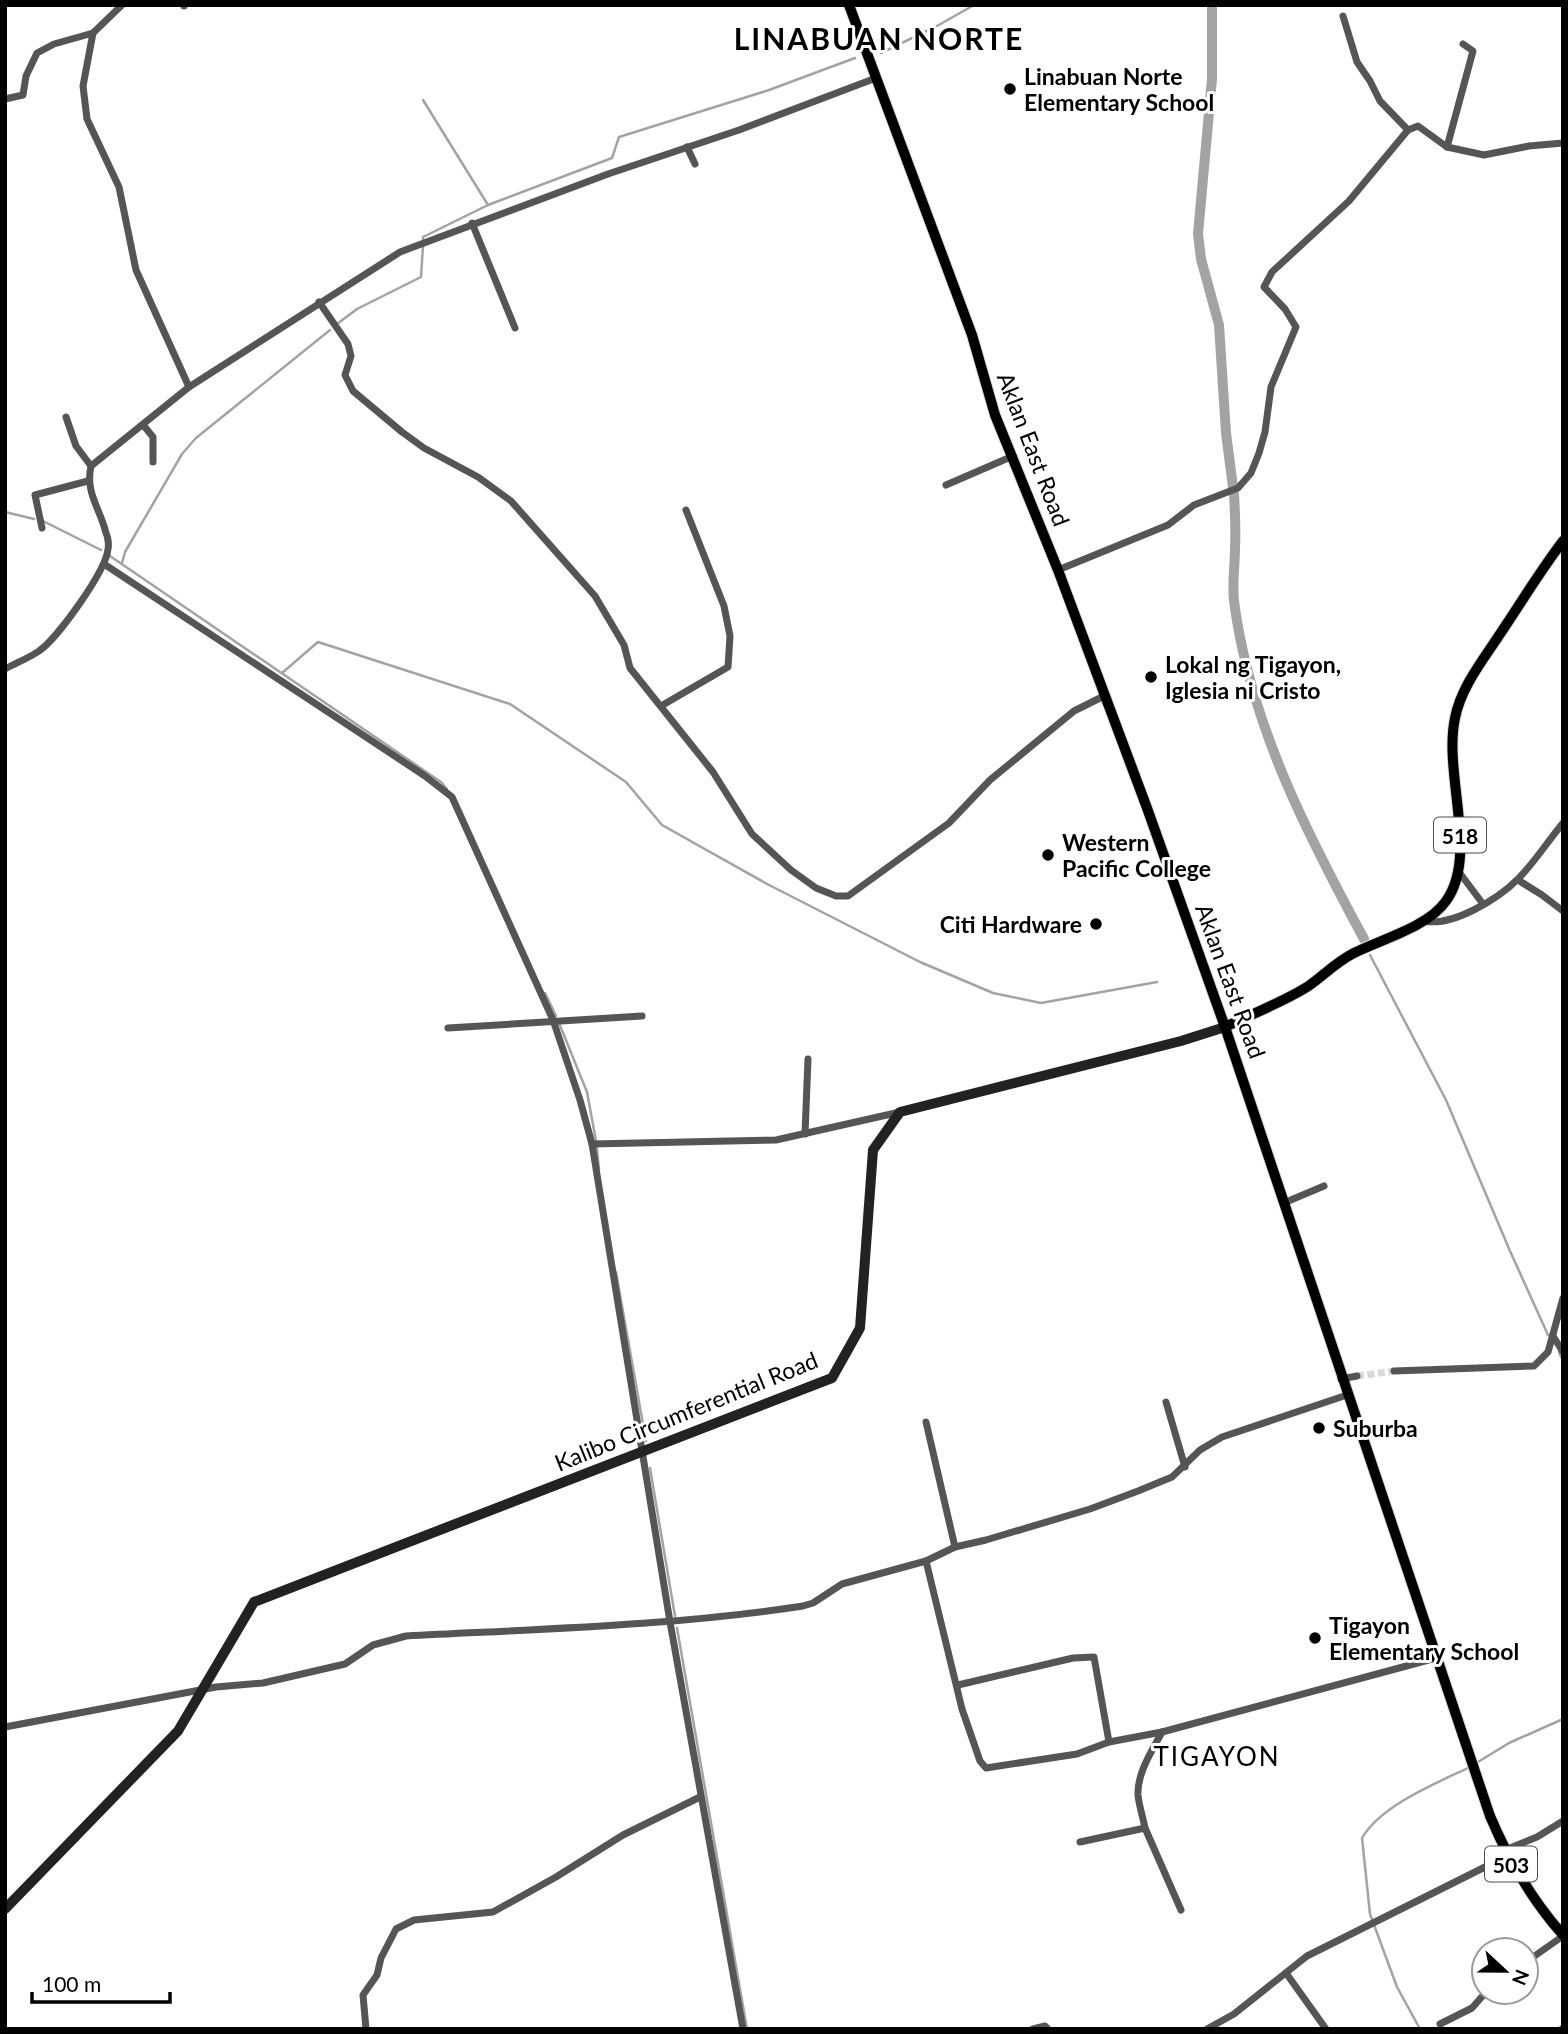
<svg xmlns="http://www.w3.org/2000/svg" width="1568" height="2034" font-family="Lato,sans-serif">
<rect width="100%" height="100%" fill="#fff"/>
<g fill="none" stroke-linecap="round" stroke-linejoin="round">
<!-- stream -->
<g stroke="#a3a3a3" stroke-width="2.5">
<polyline points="881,53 937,26 974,5"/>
<polyline points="423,100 488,205"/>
<polyline points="423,240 423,237 488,205 612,158 619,137 769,90 855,58"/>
<polyline points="337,324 357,309 421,277 423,246"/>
<polyline points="5,512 34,519"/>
<polyline points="43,521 101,550"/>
<polyline points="110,556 441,782 447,789"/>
<polyline points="122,563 125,552 182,454 196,438 330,330"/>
<polyline points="282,673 318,642 510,704 626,782 662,825 769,885 920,962 993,993 1041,1003 1157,982"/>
<polyline points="1370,955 1446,1100 1510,1251 1548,1335"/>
<polyline points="545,993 556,1016"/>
<polyline points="559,1023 587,1092 596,1141"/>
<polyline points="597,1148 599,1169"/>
<polyline points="616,1272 646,1441"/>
<polyline points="1559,1352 1563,1361"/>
<polyline points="650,1468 675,1616"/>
<polyline points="677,1628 747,2029"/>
<polyline points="1478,1762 1509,1743 1563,1719"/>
<path d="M1420,2029L1397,1987L1370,1914L1362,1838C1381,1805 1437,1783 1470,1767"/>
</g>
<!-- canal -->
<g stroke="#a3a3a3" stroke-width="10">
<polyline points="1212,5 1212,79 1198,234 1201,259 1219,325 1226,433 1233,487"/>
<path d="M1234,494C1235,512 1236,530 1235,548C1235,565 1232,584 1234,601C1250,723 1306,832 1364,939"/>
</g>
<!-- street-tunnel -->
<polyline stroke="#d9d9d9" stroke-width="7" stroke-dasharray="7 3.5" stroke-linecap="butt" points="1357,1376 1394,1371"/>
<!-- primary casing -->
<g stroke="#dbdbdb" stroke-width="12">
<g id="primary">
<path d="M849,5L972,335L995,415L1058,570L1147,808L1225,1027L1490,1816C1509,1861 1531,1899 1563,1935"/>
<path d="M1225,1027C1252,1014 1281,1003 1307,987C1323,976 1336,962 1354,953C1382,939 1428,927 1446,901C1479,855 1443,774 1455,718C1461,687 1483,660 1500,634C1521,603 1540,571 1563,541"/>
</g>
</g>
<!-- street -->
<g stroke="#555" stroke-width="7">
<polyline points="184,5 184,6"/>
<polyline points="1343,16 1357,62 1370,81 1380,101 1408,130"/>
<polyline points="93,33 83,86 87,119 119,187 136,270 189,387"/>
<polyline points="5,99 23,95 26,76 37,53 54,44 93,33 122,5"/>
<polyline points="687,147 695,164"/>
<polyline points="1447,147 1473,51 1463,44"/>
<polyline points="472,223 515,328"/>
<polyline points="319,302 348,344 351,356 345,375 353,391 402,432 424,448 478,477 511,501 595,596 624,645 630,668 713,772 752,834 791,870 816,888 836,896 848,896 949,823 990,780 1074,711 1104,696"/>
<polyline points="66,417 76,446 91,466"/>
<polyline points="144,426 153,437 153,462"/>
<polyline points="946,485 1013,456"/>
<polyline points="42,528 35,495 88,481"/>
<polyline points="104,564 425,776 452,797 553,1020 580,1100 592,1144 670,1622 743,2029"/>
<polyline points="1058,570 1168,525 1194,505 1238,488 1251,473 1259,453 1265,432 1271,387 1296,327 1285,309 1264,287 1272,272 1349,201 1408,130 1418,126 1447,147 1484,155 1529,146 1563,143"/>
<path d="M5,669C16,663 29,658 39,651C57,639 106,571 108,549C109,545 108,537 106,533C100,508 85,493 91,466L189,387L400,252L608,174L739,130L876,78"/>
<polyline points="661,706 728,667 730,636 724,606 686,510"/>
<polyline points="1459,872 1483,904"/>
<polyline points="1518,880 1542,895 1563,911"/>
<path d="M1425,921C1452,927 1498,899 1518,879C1534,863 1548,841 1563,823"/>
<polyline points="448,1028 642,1016"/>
<polyline points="805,1134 808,1059"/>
<polyline points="592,1144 776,1140 900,1112"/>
<polyline points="1286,1202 1324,1186"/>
<polyline points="1553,1336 1563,1352"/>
<polyline points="1394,1371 1534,1366 1548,1352 1563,1298"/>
<polyline points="1341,1379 1357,1376"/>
<polyline points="1166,1402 1185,1467"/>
<polyline points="926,1422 955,1547"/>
<polyline points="926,1561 962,1709 980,1761 986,1768 1077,1754 1109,1742 1162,1732 1436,1658"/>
<polyline points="958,1685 1073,1658 1094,1657 1109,1742"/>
<path d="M5,1727L216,1687L263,1683L345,1664L373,1645L406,1636C539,1629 672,1626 803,1606L813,1603L842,1584L926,1561L955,1547L986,1540L1090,1509L1138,1491L1172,1477L1200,1450L1222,1437L1347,1395"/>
<polyline points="1145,1828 1181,1910"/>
<path d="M1080,1842L1145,1828C1143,1817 1139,1806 1138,1795C1137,1773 1152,1751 1162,1732"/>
<polyline points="1505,1850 1537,1837 1563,1821"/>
<polyline points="1526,1962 1563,1936"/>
<polyline points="1286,1973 1326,2029"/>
<polyline points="1440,2024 1472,2008 1486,1992"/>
<polyline points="366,2029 363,1995 377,1975 381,1958 396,1929 414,1920 493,1912 556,1877 623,1835 700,1797"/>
<polyline points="1033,2029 1045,2026 1048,2029"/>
<polyline points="1207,2029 1234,2014 1307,1956 1507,1856"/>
<polyline points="1562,2029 1563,2028"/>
</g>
<!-- secondary -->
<polyline stroke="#222" stroke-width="10" points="5,1909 178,1731 254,1602 832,1378 860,1328 873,1150 900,1112 1181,1041 1225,1027"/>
<!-- primary -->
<use href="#primary" stroke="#000" stroke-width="10"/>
</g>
<!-- markers -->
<g fill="#000" stroke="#fff" stroke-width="2.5">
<circle cx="1010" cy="89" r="7"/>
<circle cx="1151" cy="677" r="7"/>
<circle cx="1048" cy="855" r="7"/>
<circle cx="1096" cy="924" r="7"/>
<circle cx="1319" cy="1428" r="7"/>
<circle cx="1315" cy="1638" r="7"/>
</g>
<g text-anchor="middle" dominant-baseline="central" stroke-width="6" stroke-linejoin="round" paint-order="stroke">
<!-- shield labels -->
<g fill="#fff" stroke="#4c4c4c" stroke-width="2">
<rect x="1434" y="817.5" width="52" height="35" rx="5"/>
<rect x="1485" y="1846.5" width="52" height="35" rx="5"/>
</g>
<g font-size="21" font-weight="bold" fill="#000">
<text x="1460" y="835">518</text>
<text x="1511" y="1864">503</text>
</g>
<!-- poi labels -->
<g font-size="23" font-weight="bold" fill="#000" stroke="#fff" text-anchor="start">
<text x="1024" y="76">Linabuan Norte<tspan x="1024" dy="26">Elementary School</tspan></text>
<text x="1165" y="664">Lokal ng Tigayon,<tspan x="1165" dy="26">Iglesia ni Cristo</tspan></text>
<text x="1062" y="842">Western<tspan x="1062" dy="26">Pacific College</tspan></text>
<text x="1082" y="924" text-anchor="end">Citi Hardware</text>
<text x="1333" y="1428">Suburba</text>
<text x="1329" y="1625">Tigayon<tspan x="1329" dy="26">Elementary School</tspan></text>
</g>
<!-- street labels -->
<g font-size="23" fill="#000" stroke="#fff">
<text transform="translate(1034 449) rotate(69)">Aklan East Road</text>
<text transform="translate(1231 981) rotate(70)">Aklan East Road</text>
<text transform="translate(686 1411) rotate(-22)">Kalibo Circumferential Road</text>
</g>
<!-- quarter labels -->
<g font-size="26" letter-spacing="2" fill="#000" stroke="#fff">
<text x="1217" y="1756">TIGAYON</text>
</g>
<!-- district labels -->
<g font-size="30" font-weight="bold" letter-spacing="2" fill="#000" stroke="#fff">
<text x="879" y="38">LINABUAN NORTE</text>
</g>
</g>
<!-- border -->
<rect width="1568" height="2034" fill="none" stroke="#000000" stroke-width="14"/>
<!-- north arrow -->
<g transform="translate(1505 1971) rotate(112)"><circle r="33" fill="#ffffff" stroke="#999999" stroke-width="2"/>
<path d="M0-5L12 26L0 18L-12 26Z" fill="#000000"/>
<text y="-10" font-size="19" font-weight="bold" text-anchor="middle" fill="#000000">N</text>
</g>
<!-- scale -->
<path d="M32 1992v10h138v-10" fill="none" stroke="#000000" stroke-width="3.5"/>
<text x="42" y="1992" font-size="21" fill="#000000" stroke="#ffffff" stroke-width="5" paint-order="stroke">100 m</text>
</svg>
